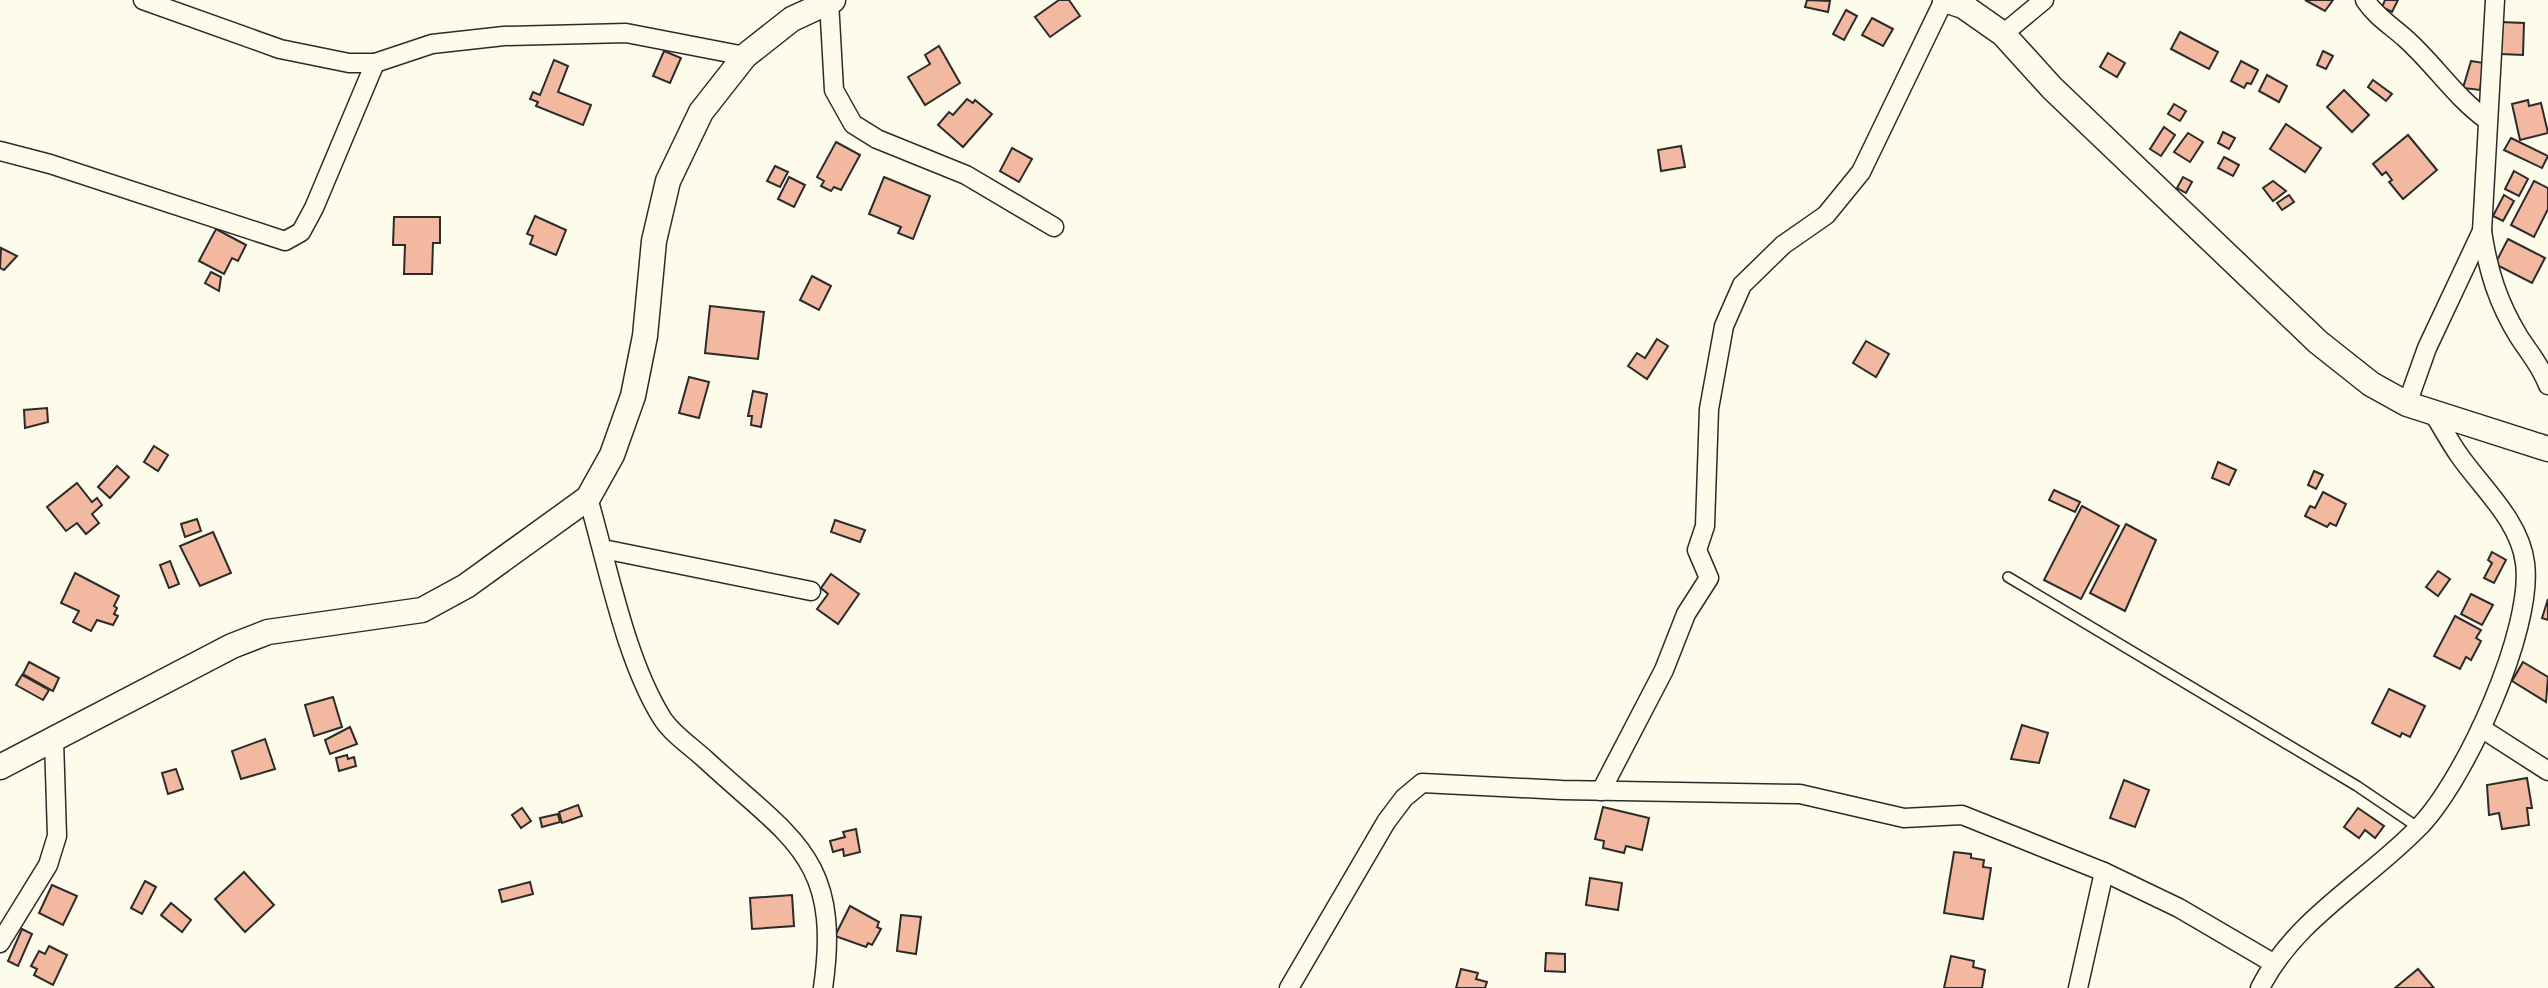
<svg xmlns="http://www.w3.org/2000/svg" width="2548" height="988" font-family="'Work Sans',sans-serif">
<rect width="100%" height="100%" fill="#fdfbea"/>
<!-- building -->
<g fill="#f2b8a0" stroke="#2b2b2b" stroke-width="2">
<polygon points="1059,0 1069,0 1080,16 1050,37 1035,17"/>
<polygon points="1807,0 1830,1 1828,12 1805,7"/>
<polygon points="2305,0 2333,0 2325,11"/>
<polygon points="2385,0 2398,0 2392,12 2382,7"/>
<polygon points="1846,10 1857,16 1844,40 1833,34"/>
<polygon points="1872,18 1893,29 1883,46 1862,35"/>
<polygon points="2501,22 2524,23 2523,55 2501,54"/>
<polygon points="2180,32 2218,52 2209,69 2171,49"/>
<polygon points="939,46 960,83 925,105 908,77 930,64 925,55"/>
<polygon points="664,51 681,58 670,83 653,76"/>
<polygon points="2323,51 2333,56 2326,69 2317,65"/>
<polygon points="2108,53 2125,63 2117,77 2100,67"/>
<polygon points="554,60 568,66 558,92 591,105 583,125 536,106 538,102 530,99 533,92 540,95"/>
<polygon points="2241,61 2258,70 2251,84 2247,83 2244,88 2231,81"/>
<polygon points="2471,61 2484,63 2480,90 2463,88"/>
<polygon points="2267,75 2287,86 2279,102 2259,91"/>
<polygon points="2373,80 2392,94 2386,101 2368,87"/>
<polygon points="2344,90 2369,115 2352,132 2327,107"/>
<polygon points="967,99 973,103 975,100 992,114 963,147 938,125 949,112 953,115"/>
<polygon points="2528,100 2529,106 2541,103 2548,133 2520,140 2512,104"/>
<polygon points="2174,104 2186,111 2180,121 2168,114"/>
<polygon points="2286,124 2321,148 2305,172 2270,149"/>
<polygon points="2164,127 2175,135 2161,156 2150,149"/>
<polygon points="2223,132 2235,138 2229,149 2218,143"/>
<polygon points="2188,133 2203,142 2190,162 2174,152"/>
<polygon points="2408,135 2437,170 2403,199 2389,182 2392,180 2386,172 2382,175 2373,164"/>
<polygon points="2511,138 2548,156 2542,168 2504,150"/>
<polygon points="836,142 860,155 841,190 834,187 831,191 821,186 824,181 817,177"/>
<polygon points="1681,146 1685,167 1661,171 1658,150"/>
<polygon points="1012,148 1032,159 1019,182 1000,171"/>
<polygon points="2224,157 2239,165 2233,176 2218,168"/>
<polygon points="775,166 788,172 780,187 767,181"/>
<polygon points="2514,171 2528,179 2519,196 2505,189"/>
<polygon points="789,177 805,185 794,207 778,199"/>
<polygon points="884,177 930,196 913,239 898,233 901,227 869,214"/>
<polygon points="2183,177 2192,182 2186,193 2177,188"/>
<polygon points="2273,181 2286,191 2273,201 2263,188"/>
<polygon points="2534,181 2548,188 2548,209 2534,237 2511,225"/>
<polygon points="2289,195 2294,202 2282,210 2277,203"/>
<polygon points="2504,195 2514,201 2503,221 2493,216"/>
<polygon points="535,216 566,230 556,255 530,244 533,236 527,234"/>
<polygon points="394,217 440,217 440,243 433,243 432,274 404,274 405,245 393,245"/>
<polygon points="216,229 246,245 238,261 232,258 224,274 199,261"/>
<polygon points="2508,239 2545,258 2532,283 2495,264"/>
<polygon points="1,248 17,256 4,270 0,268"/>
<polygon points="211,272 221,277 219,291 205,283"/>
<polygon points="812,276 831,286 819,310 800,300"/>
<polygon points="710,306 764,312 758,359 705,353"/>
<polygon points="1657,339 1668,346 1647,379 1628,366 1637,353 1645,358"/>
<polygon points="1866,341 1889,354 1876,377 1853,363"/>
<polygon points="689,377 709,382 699,418 679,413"/>
<polygon points="753,391 767,394 761,427 751,425 752,416 748,416"/>
<polygon points="47,408 48,422 25,428 24,410"/>
<polygon points="154,446 168,455 158,471 144,462"/>
<polygon points="2218,462 2236,470 2229,485 2212,478"/>
<polygon points="117,466 129,477 110,498 98,487"/>
<polygon points="2314,471 2323,475 2316,489 2308,485"/>
<polygon points="77,483 92,502 97,498 102,505 92,514 99,523 86,534 77,523 66,531 47,507"/>
<polygon points="2054,490 2080,502 2075,512 2049,500"/>
<polygon points="2323,492 2346,504 2336,526 2330,523 2327,527 2305,516 2310,506 2315,508"/>
<polygon points="2082,506 2119,526 2081,599 2044,580"/>
<polygon points="197,519 201,531 185,537 181,524"/>
<polygon points="835,520 865,530 860,542 831,532"/>
<polygon points="2126,524 2156,540 2125,611 2090,593"/>
<polygon points="213,532 231,573 200,586 180,546"/>
<polygon points="2492,552 2506,560 2494,583 2484,578 2492,563 2488,560"/>
<polygon points="170,561 179,584 169,588 160,565"/>
<polygon points="2438,571 2450,579 2438,596 2426,587"/>
<polygon points="75,573 119,596 114,606 117,608 114,614 118,616 113,625 97,620 91,631 73,622 79,611 61,603"/>
<polygon points="831,574 859,594 838,624 817,609 828,594 821,588"/>
<polygon points="2471,594 2493,605 2482,625 2461,614"/>
<polygon points="2548,599 2548,620 2542,618"/>
<polygon points="2455,616 2481,630 2476,638 2481,641 2471,660 2466,657 2460,669 2434,656"/>
<polygon points="29,662 59,678 53,691 23,674"/>
<polygon points="2523,662 2548,677 2546,702 2512,681"/>
<polygon points="22,675 49,690 43,700 16,685"/>
<polygon points="2389,689 2425,706 2410,737 2402,733 2400,737 2372,723"/>
<polygon points="333,697 342,727 314,736 305,705"/>
<polygon points="2022,725 2048,733 2039,763 2011,759"/>
<polygon points="350,727 357,744 330,754 325,740"/>
<polygon points="265,739 275,769 241,779 232,751"/>
<polygon points="347,755 348,759 354,757 356,766 339,771 336,758"/>
<polygon points="176,769 183,789 168,794 162,773"/>
<polygon points="2527,778 2532,808 2527,808 2529,825 2502,829 2499,813 2489,815 2487,785"/>
<polygon points="2124,780 2149,790 2135,827 2110,818"/>
<polygon points="578,805 582,816 562,823 559,812"/>
<polygon points="1603,807 1649,818 1642,850 1626,846 1624,853 1603,848 1604,841 1595,839"/>
<polygon points="522,808 531,821 521,828 512,815"/>
<polygon points="2358,808 2384,826 2375,838 2365,830 2359,838 2344,827"/>
<polygon points="558,814 560,822 542,827 540,818"/>
<polygon points="856,829 860,852 844,856 843,849 833,852 830,841 845,837 843,832"/>
<polygon points="1954,852 1971,854 1971,858 1984,860 1983,867 1991,868 1983,919 1944,913"/>
<polygon points="244,872 274,905 245,932 215,899"/>
<polygon points="1590,878 1622,883 1618,910 1586,905"/>
<polygon points="145,881 156,887 142,914 131,908"/>
<polygon points="530,882 533,894 502,902 499,890"/>
<polygon points="52,885 77,896 63,925 39,913"/>
<polygon points="792,895 794,926 752,929 750,898"/>
<polygon points="171,903 191,920 182,932 161,915"/>
<polygon points="850,906 879,922 877,927 881,929 872,945 868,943 866,947 835,936"/>
<polygon points="901,915 921,917 916,954 897,951"/>
<polygon points="22,929 32,934 18,966 8,961"/>
<polygon points="49,946 67,955 53,985 34,975 37,969 31,966 39,951 45,954"/>
<polygon points="1546,953 1565,954 1565,972 1545,971"/>
<polygon points="1951,956 1974,961 1973,967 1985,970 1982,988 1944,988"/>
<polygon points="1461,969 1478,973 1476,979 1487,982 1485,988 1456,988"/>
<polygon points="2418,969 2434,988 2395,988"/>
</g>
<g fill="none" stroke-linecap="round" stroke-linejoin="round">
<!-- lane casing -->
<g stroke="#2b2b2b" stroke-width="12">
<polyline id="lane" points="2008,577 2357,786 2419,828"/>
</g>
<!-- street casing -->
<g stroke="#2b2b2b" stroke-width="21">
<g id="street">
<polyline points="143,0 280,49 349,63 375,63 432,44 504,36 626,33 745,56"/>
<path d="M2365,0C2376,17 2392,26 2406,39C2435,65 2455,97 2487,120"/>
<polyline points="829,1 834,90 853,124 877,139 966,175 1054,227"/>
<polyline points="2003,34 2044,0"/>
<polyline points="0,151 50,164 285,241 301,232 314,208 375,63"/>
<path d="M2482,231C2488,271 2498,303 2519,337C2530,354 2541,366 2548,385"/>
<polyline points="2407,404 2427,348 2482,231 2495,0"/>
<path d="M588,498C608,566 625,659 662,718C672,734 692,747 706,760C791,839 842,857 823,988"/>
<polyline points="603,549 811,591"/>
<polyline points="2481,728 2548,771"/>
<polyline points="1601,791 1664,670 1686,614 1709,578 1697,550 1705,526 1709,409 1724,326 1742,285 1783,245 1826,215 1861,172 1944,0"/>
<polyline points="0,943 48,865 57,836 54,740"/>
<polyline points="1289,988 1386,822 1404,798 1422,783 1562,790 1800,794 1904,818 1962,815 2104,872 2179,908 2273,963"/>
<polyline points="2078,988 2104,872"/>
<path d="M2260,988C2295,919 2364,883 2417,829C2464,783 2534,629 2525,563C2520,521 2482,488 2459,455C2450,442 2442,427 2433,413"/>
</g>
</g>
<!-- secondary casing -->
<g stroke="#2b2b2b" stroke-width="27">
<g id="secondary">
<polyline points="1945,0 1963,6 2003,34 2052,88 2318,342 2371,384 2407,404 2548,449"/>
<polyline points="0,767 232,646 268,632 422,610 466,586 588,498 612,455 633,396 645,336 654,241 668,181 701,112 745,56 792,19 833,0"/>
</g>
</g>
<!-- lane -->
<use href="#lane" stroke="#fdfbea" stroke-width="9"/>
<!-- street -->
<use href="#street" stroke="#fdfbea" stroke-width="18"/>
<!-- secondary -->
<use href="#secondary" stroke="#fdfbea" stroke-width="24"/>
</g>
</svg>
